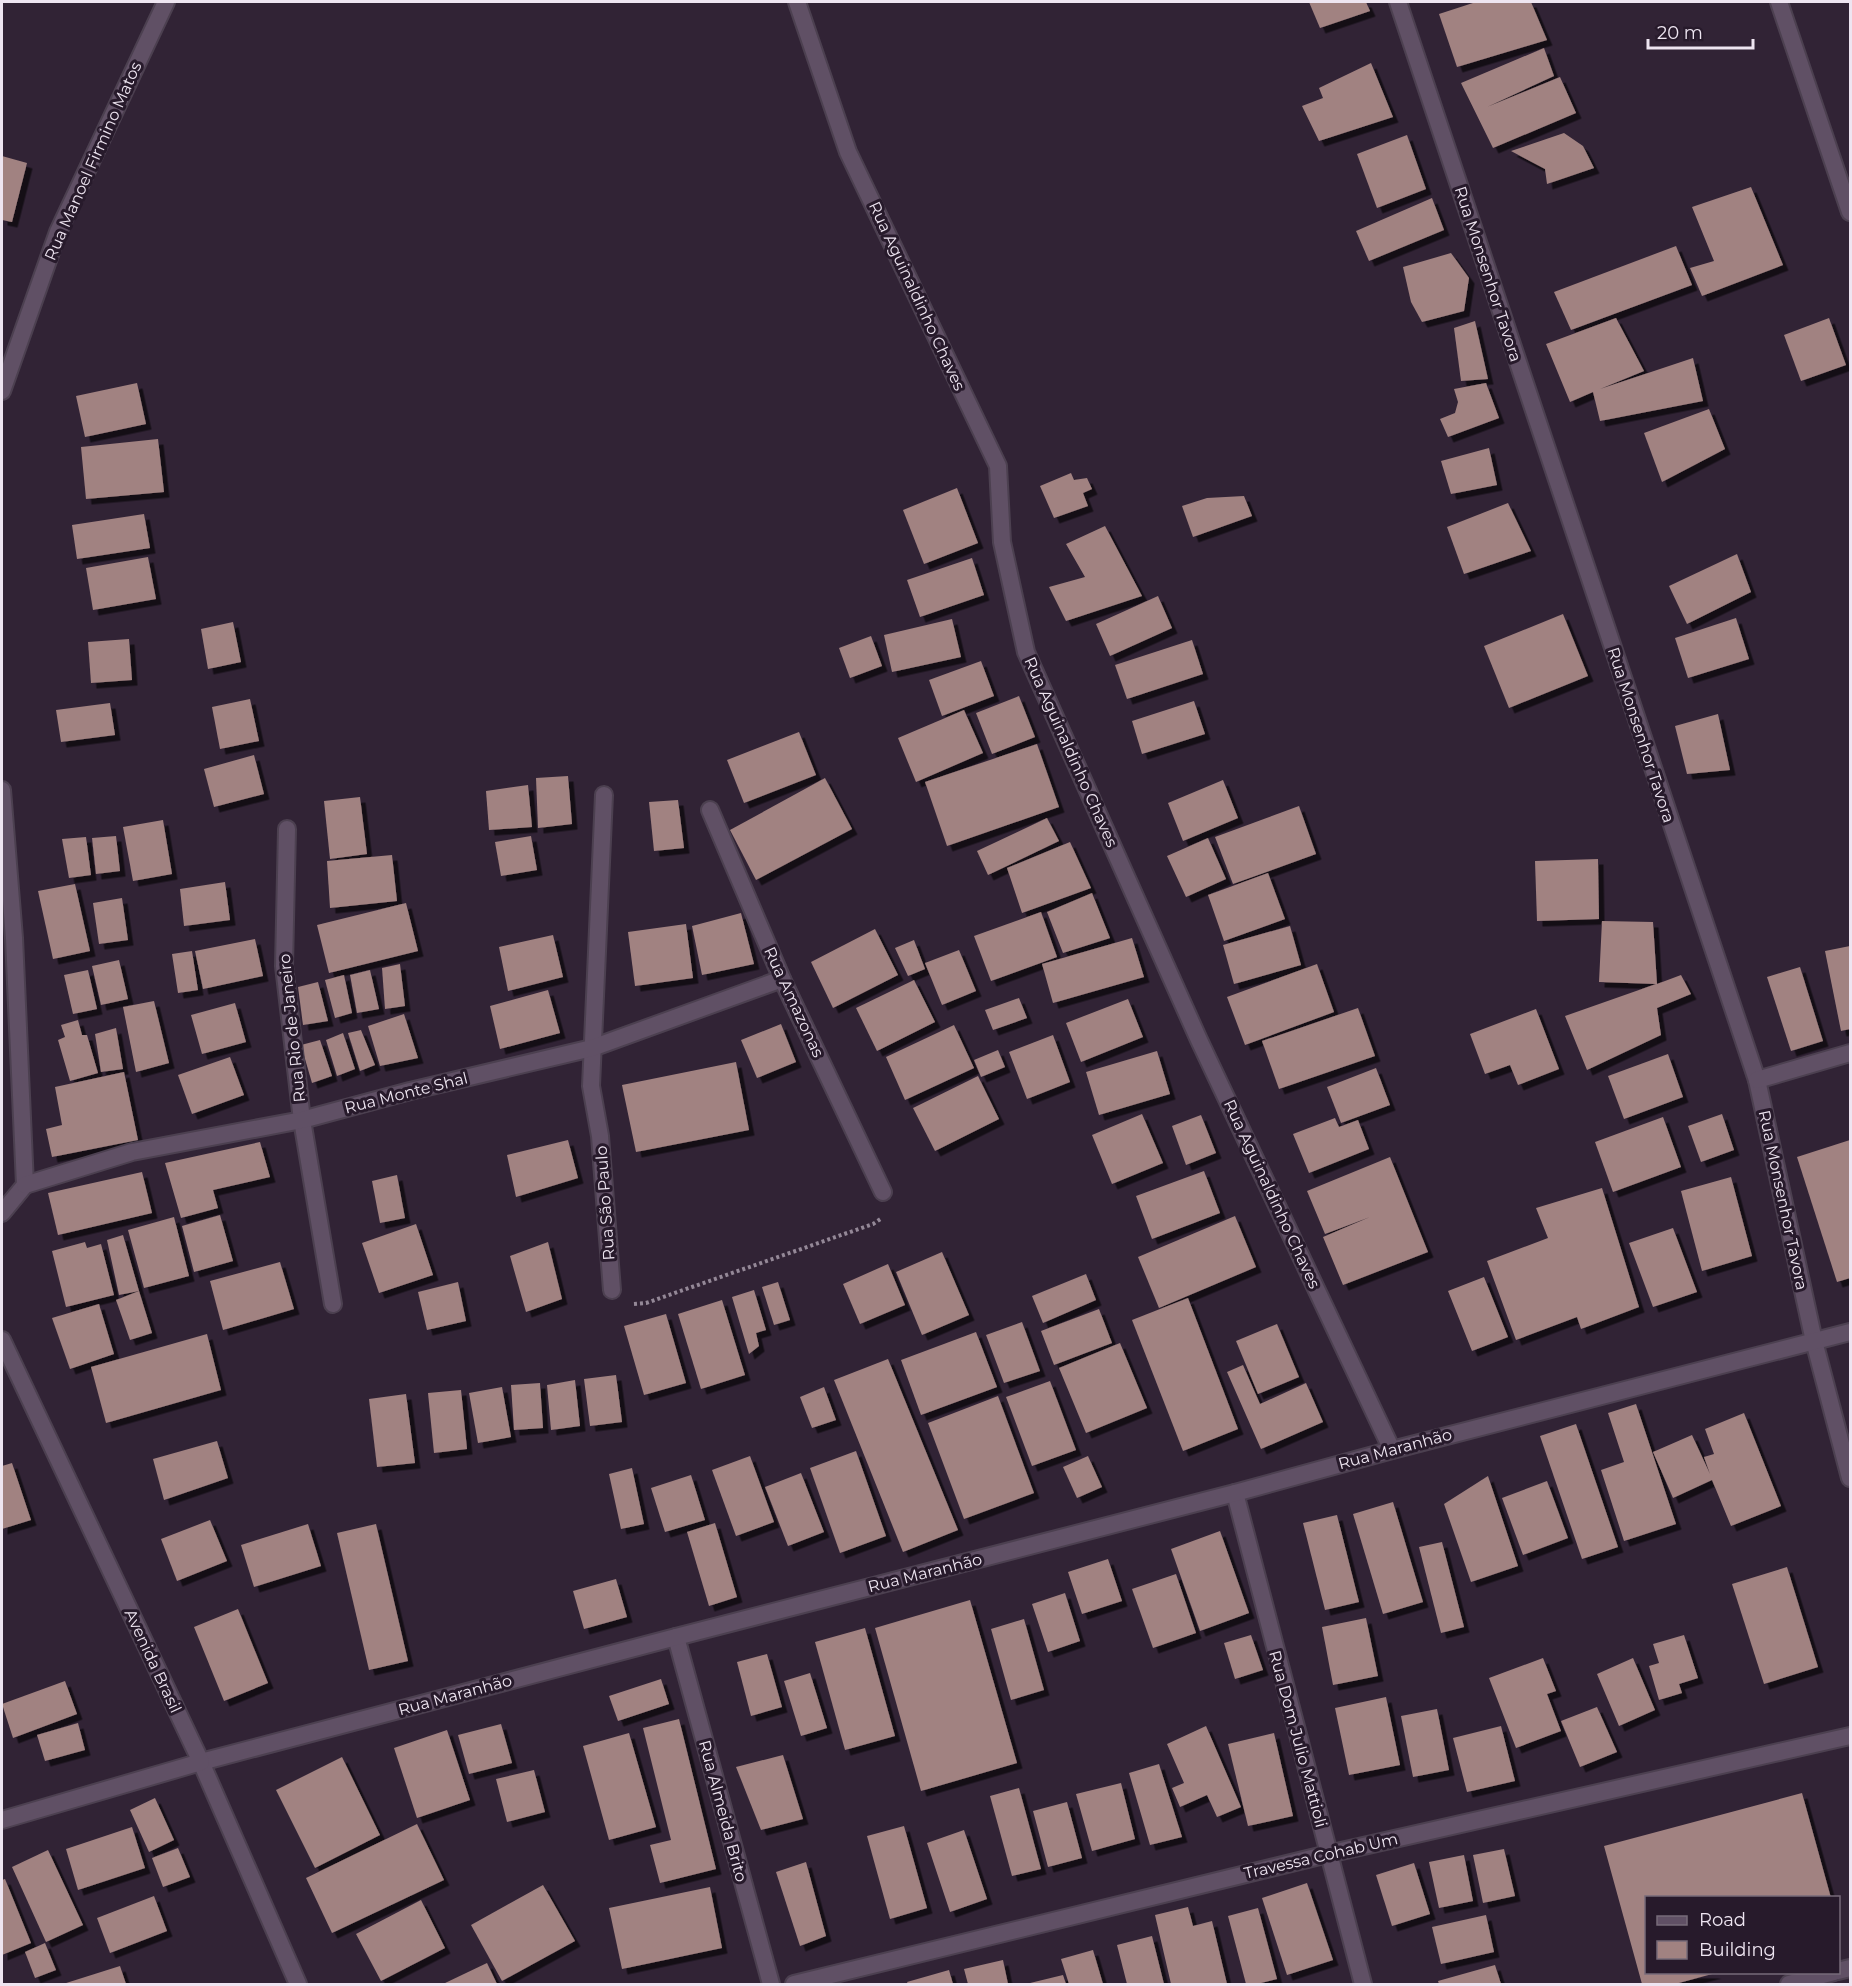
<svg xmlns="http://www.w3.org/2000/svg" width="1852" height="1986" font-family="Montserrat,sans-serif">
<defs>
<filter id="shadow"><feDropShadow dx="5.5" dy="5.5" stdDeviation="0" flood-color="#0009"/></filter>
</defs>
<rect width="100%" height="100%" fill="#312335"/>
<!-- building -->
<g fill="#a18281" filter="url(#shadow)">
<polygon points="1309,2 1366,2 1370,11 1320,28"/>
<polygon points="1476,2 1531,2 1547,40 1457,67 1439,14"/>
<polygon points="1544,48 1554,76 1487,107 1560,77 1576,113 1493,148 1461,83"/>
<polygon points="1371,63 1393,117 1319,141 1302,106 1323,98 1319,88"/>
<polygon points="1564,133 1583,146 1594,168 1547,184 1545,169 1511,151"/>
<polygon points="1407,135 1426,189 1377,208 1357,154"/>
<polygon points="2,156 27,163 12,222 2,220"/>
<polygon points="1751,187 1783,265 1702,296 1690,268 1714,261 1692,207"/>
<polygon points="1432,198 1444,230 1369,261 1356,231"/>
<polygon points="1676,246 1692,285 1571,330 1554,292"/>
<polygon points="1451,253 1469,278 1464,311 1422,322 1411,302 1403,267"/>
<polygon points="1616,318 1644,371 1600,389 1693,358 1703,401 1600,421 1593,392 1570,402 1546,344"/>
<polygon points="1829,318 1846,365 1801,381 1784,335"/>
<polygon points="1475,321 1488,379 1461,381 1454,328"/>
<polygon points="137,383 146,424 85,437 76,396"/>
<polygon points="1486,383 1499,418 1448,437 1440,419 1455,413 1458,402 1454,389"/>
<polygon points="1709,409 1725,449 1662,482 1644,433"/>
<polygon points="158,439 164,492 86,499 81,447"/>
<polygon points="1489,448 1497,485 1451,494 1441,461"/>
<polygon points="1071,473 1074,480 1087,478 1092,489 1083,493 1088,506 1054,518 1040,486"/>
<polygon points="957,488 978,543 924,564 903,510"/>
<polygon points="1244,496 1252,516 1193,537 1182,506 1207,498"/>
<polygon points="1508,503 1531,551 1464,574 1447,527"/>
<polygon points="144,514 150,548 77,559 72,525"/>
<polygon points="1105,526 1142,596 1066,621 1049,587 1085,577 1066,544"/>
<polygon points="1737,554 1751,592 1687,624 1669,586"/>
<polygon points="148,557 156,599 93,610 86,568"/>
<polygon points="972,558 984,595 920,617 907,580"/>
<polygon points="1158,596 1172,628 1110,656 1096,624"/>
<polygon points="1563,614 1588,676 1509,708 1484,646"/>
<polygon points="1736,618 1749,659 1688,678 1675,638"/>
<polygon points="952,619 961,657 892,672 884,635"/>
<polygon points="233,622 241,662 208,669 201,629"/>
<polygon points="871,636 882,666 850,678 839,648"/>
<polygon points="129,639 132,680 91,683 88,642"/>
<polygon points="1192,640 1203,674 1127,699 1115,665"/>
<polygon points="981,661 994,696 942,716 929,680"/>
<polygon points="1019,696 1035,737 992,754 976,713"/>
<polygon points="250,699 259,741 220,749 212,707"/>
<polygon points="1194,701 1205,734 1142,754 1132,721"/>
<polygon points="110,703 115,735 61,742 56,710"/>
<polygon points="964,710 983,753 916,782 898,738"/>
<polygon points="1718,714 1730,770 1687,774 1675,726"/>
<polygon points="799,732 816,775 744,803 727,760"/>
<polygon points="1037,744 1059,807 947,846 925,782"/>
<polygon points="254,755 264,794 214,807 204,769"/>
<polygon points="568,776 572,824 538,828 536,778"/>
<polygon points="825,778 852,829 756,880 730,830"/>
<polygon points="1223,780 1238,818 1183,841 1168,803"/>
<polygon points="528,785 532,827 489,830 486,791"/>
<polygon points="360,797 367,854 330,859 324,801"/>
<polygon points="678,800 684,848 654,851 649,802"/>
<polygon points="1299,806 1316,854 1233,884 1215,837"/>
<polygon points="1047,818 1059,841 988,875 977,851"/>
<polygon points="163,820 172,874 133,881 123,827"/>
<polygon points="116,836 120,871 96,874 92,838"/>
<polygon points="531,836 537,870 501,876 495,842"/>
<polygon points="86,837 91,875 69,878 62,839"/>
<polygon points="1208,838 1226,879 1186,897 1167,856"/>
<polygon points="1070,842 1091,888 1022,913 1007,868"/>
<polygon points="392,855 397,901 330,908 327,861"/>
<polygon points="1598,859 1599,919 1537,921 1535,861"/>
<polygon points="1268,873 1285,919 1224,941 1208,895"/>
<polygon points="225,882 230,920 184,926 180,889"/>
<polygon points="75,884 90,951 53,959 38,891"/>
<polygon points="1092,893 1110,938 1063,953 1047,912"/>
<polygon points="122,898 128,940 99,944 93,903"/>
<polygon points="406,903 418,951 329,973 317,925"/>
<polygon points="1041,912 1057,957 991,981 974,936"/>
<polygon points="741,913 754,964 702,975 692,926"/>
<polygon points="1602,921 1653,922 1657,984 1681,975 1691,994 1657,1008 1661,1035 1587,1070 1565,1016 1656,984 1599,982"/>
<polygon points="686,924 693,978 635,986 628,932"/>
<polygon points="1290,926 1301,965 1234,984 1223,945"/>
<polygon points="875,929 898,975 833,1008 811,962"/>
<polygon points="553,935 563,977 508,991 499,947"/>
<polygon points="1132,938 1144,977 1053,1003 1042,964"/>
<polygon points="255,939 263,976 203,989 195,951"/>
<polygon points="914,940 925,969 908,976 895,948"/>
<polygon points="1850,946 1850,1029 1841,1031 1825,951"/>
<polygon points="959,950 976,991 942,1005 925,963"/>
<polygon points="192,951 198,990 178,993 172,954"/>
<polygon points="119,960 128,999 101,1005 92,966"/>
<polygon points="400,964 405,1006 385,1009 382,968"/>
<polygon points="1317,964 1334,1012 1245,1045 1227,997"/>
<polygon points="1800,967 1823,1041 1791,1051 1767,977"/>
<polygon points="88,970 97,1009 73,1014 64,975"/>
<polygon points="370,970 379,1009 357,1013 350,975"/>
<polygon points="344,975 352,1013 335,1018 325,980"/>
<polygon points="914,980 935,1022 877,1051 856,1008"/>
<polygon points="318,982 328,1021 303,1025 298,987"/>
<polygon points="548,990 560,1033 500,1049 490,1006"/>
<polygon points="1019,998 1027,1018 993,1030 985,1010"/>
<polygon points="1128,999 1143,1037 1081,1062 1066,1023"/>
<polygon points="154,1001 169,1063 136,1072 123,1007"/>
<polygon points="235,1003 246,1042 202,1054 191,1015"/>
<polygon points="1358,1008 1375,1056 1279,1089 1262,1041"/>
<polygon points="1536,1009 1559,1069 1518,1085 1510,1065 1485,1074 1470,1034"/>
<polygon points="404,1014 418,1058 380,1066 368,1026"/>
<polygon points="78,1020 82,1035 87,1035 98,1073 70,1081 58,1040 65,1037 61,1025"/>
<polygon points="781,1024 796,1062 757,1078 741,1040"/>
<polygon points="954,1025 974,1068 905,1100 886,1057"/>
<polygon points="116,1028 123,1069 101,1072 95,1034"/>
<polygon points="361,1030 375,1065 360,1071 348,1033"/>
<polygon points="343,1033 355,1069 337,1076 326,1040"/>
<polygon points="1053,1035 1070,1082 1027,1099 1009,1052"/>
<polygon points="320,1040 332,1076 312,1083 301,1045"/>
<polygon points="998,1050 1005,1067 981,1077 974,1060"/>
<polygon points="1157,1051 1170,1094 1099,1115 1086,1072"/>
<polygon points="1668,1054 1683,1097 1624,1119 1608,1076"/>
<polygon points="230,1057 244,1095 192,1114 178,1075"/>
<polygon points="736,1062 749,1130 636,1152 622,1085"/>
<polygon points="1376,1068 1390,1105 1341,1123 1327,1087"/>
<polygon points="124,1072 138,1140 52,1157 46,1129 62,1125 55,1087"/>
<polygon points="978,1076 999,1119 935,1151 913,1108"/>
<polygon points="1142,1114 1163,1163 1112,1184 1092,1135"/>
<polygon points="1722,1114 1734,1150 1701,1162 1688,1126"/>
<polygon points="1201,1115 1216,1153 1186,1165 1172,1126"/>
<polygon points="1663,1117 1681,1167 1613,1192 1595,1142"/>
<polygon points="1335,1118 1339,1127 1358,1120 1369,1149 1309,1173 1293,1134"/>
<polygon points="568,1140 578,1178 516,1197 507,1155"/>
<polygon points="1850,1140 1850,1278 1837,1282 1797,1157"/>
<polygon points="260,1142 270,1177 213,1190 218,1208 181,1218 165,1163"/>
<polygon points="1390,1157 1428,1252 1343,1285 1323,1237 1370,1217 1325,1234 1307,1191"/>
<polygon points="1204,1171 1220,1213 1152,1239 1136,1196"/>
<polygon points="142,1172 152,1213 58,1235 48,1193"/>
<polygon points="397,1175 405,1218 380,1223 372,1181"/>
<polygon points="1731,1177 1752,1256 1702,1271 1681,1191"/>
<polygon points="1602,1188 1639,1307 1581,1329 1577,1317 1516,1340 1487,1261 1548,1238 1536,1208"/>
<polygon points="220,1215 233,1261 194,1272 182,1226"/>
<polygon points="1235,1216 1256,1267 1159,1308 1138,1257"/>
<polygon points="174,1217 189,1276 144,1288 128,1230"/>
<polygon points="416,1224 433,1275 379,1293 362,1243"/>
<polygon points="1673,1228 1697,1292 1653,1307 1629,1243"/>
<polygon points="123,1235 139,1291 119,1295 107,1240"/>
<polygon points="85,1242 87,1248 101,1244 114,1295 66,1307 52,1251"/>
<polygon points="548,1242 562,1299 526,1312 510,1256"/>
<polygon points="942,1252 969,1315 922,1335 896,1272"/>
<polygon points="280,1262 294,1309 223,1330 210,1281"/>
<polygon points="888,1264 905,1305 860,1324 843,1284"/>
<polygon points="1086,1274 1096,1300 1043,1323 1032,1296"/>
<polygon points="1484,1277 1508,1337 1472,1351 1448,1291"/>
<polygon points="458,1282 466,1321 427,1330 418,1292"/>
<polygon points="778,1282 790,1320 774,1325 762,1287"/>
<polygon points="754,1290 766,1330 756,1333 759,1346 749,1354 732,1297"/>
<polygon points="139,1291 152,1333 130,1340 116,1300"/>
<polygon points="1188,1298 1238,1429 1183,1451 1132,1320"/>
<polygon points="722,1300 745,1375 701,1389 678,1314"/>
<polygon points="99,1304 114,1354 70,1369 52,1318"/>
<polygon points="1099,1309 1112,1343 1054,1365 1041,1331"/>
<polygon points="666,1314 686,1383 644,1395 624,1326"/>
<polygon points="1022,1322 1040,1371 1004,1383 986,1335"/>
<polygon points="1277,1324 1299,1377 1258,1394 1236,1341"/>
<polygon points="976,1332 997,1387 921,1415 901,1360"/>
<polygon points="207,1334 221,1390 106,1423 91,1367"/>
<polygon points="1120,1343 1147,1408 1086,1433 1059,1368"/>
<polygon points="888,1359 958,1530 903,1552 834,1380"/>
<polygon points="1243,1365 1260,1404 1306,1383 1323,1422 1261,1449 1227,1372"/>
<polygon points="616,1375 622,1422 590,1426 584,1379"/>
<polygon points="575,1380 580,1426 551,1430 547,1385"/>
<polygon points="1050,1381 1076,1450 1032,1466 1006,1397"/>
<polygon points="540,1383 543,1428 514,1430 511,1385"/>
<polygon points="502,1387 511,1437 478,1443 469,1393"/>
<polygon points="824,1387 836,1420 812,1428 800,1397"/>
<polygon points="461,1390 467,1449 434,1453 428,1393"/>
<polygon points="406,1394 415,1463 377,1467 369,1399"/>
<polygon points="998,1396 1034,1493 964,1519 928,1423"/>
<polygon points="1636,1404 1676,1524 1624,1541 1601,1470 1624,1462 1608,1413"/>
<polygon points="1744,1413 1781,1506 1731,1526 1712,1480 1673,1498 1653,1452 1692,1435 1710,1474 1704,1457 1714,1454 1705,1429"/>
<polygon points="1576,1424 1618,1547 1582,1559 1540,1436"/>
<polygon points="217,1441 228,1478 164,1500 153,1459"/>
<polygon points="856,1451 886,1536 840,1553 810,1468"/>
<polygon points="750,1456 774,1522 736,1536 712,1470"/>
<polygon points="1088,1456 1102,1487 1077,1498 1063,1467"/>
<polygon points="12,1463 31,1520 2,1529 2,1466"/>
<polygon points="632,1468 644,1524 621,1529 609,1474"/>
<polygon points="801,1473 824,1532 788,1546 765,1487"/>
<polygon points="691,1475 705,1520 665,1532 651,1488"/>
<polygon points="1488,1476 1518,1566 1471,1582 1444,1504"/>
<polygon points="1547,1481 1568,1538 1523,1555 1502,1498"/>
<polygon points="1393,1502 1423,1602 1383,1614 1353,1514"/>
<polygon points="1337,1515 1359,1602 1325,1610 1303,1523"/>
<polygon points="210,1520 227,1561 177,1581 161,1539"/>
<polygon points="715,1523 737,1597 709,1606 687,1532"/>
<polygon points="308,1524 321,1566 254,1587 241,1545"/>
<polygon points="376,1524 408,1661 369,1670 337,1533"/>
<polygon points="1220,1531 1249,1613 1200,1631 1171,1549"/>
<polygon points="1442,1542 1464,1627 1441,1633 1419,1547"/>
<polygon points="1108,1559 1122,1601 1082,1614 1068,1572"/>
<polygon points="1787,1567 1818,1667 1764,1684 1732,1584"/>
<polygon points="1176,1574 1196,1633 1153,1648 1132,1589"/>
<polygon points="616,1579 627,1617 584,1629 573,1591"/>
<polygon points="1065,1593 1080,1641 1048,1652 1032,1604"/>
<polygon points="970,1600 1017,1763 921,1791 875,1628"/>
<polygon points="238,1609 268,1683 224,1701 194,1627"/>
<polygon points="1366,1618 1378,1676 1333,1685 1322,1627"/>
<polygon points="1024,1619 1044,1690 1011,1700 991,1629"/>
<polygon points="865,1628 895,1736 845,1750 815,1642"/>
<polygon points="1251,1635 1263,1670 1235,1679 1224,1643"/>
<polygon points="1684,1635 1698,1678 1679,1684 1682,1693 1659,1700 1649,1666 1659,1663 1653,1644"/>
<polygon points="767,1654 782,1707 751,1716 737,1662"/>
<polygon points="1543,1658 1556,1691 1547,1694 1561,1731 1516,1748 1489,1678"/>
<polygon points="1633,1658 1655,1710 1619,1726 1597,1674"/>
<polygon points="810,1673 827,1728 801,1736 784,1681"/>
<polygon points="661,1679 669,1704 618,1721 609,1696"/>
<polygon points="65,1681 77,1714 13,1738 2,1704"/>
<polygon points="1386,1697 1400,1765 1349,1775 1335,1708"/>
<polygon points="1597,1707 1617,1752 1580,1767 1561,1721"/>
<polygon points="1437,1709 1449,1770 1413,1777 1401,1716"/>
<polygon points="679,1719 716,1869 660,1883 650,1845 671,1840 643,1728"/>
<polygon points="78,1723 85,1750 45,1761 37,1735"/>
<polygon points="501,1724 512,1763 469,1774 458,1735"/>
<polygon points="1206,1726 1241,1807 1217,1817 1207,1795 1180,1807 1172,1788 1184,1783 1167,1744"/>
<polygon points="1501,1726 1515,1781 1467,1792 1453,1738"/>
<polygon points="447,1730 470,1800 417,1818 394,1748"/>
<polygon points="629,1733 656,1827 609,1840 583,1746"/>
<polygon points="1274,1733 1293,1816 1248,1826 1228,1744"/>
<polygon points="783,1755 803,1819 761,1830 736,1767"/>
<polygon points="342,1757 380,1835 315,1868 276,1790"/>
<polygon points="1159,1764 1182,1837 1150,1845 1129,1773"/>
<polygon points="534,1770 545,1812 507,1822 496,1779"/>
<polygon points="1121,1783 1135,1839 1092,1851 1076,1794"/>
<polygon points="1019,1788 1041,1869 1012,1876 990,1796"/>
<polygon points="1802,1793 1831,1898 1646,1898 1646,1972 1716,1973 1675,1984 1642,1984 1604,1846"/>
<polygon points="155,1798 174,1840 149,1852 130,1810"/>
<polygon points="1067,1802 1082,1858 1048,1867 1033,1811"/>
<polygon points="417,1824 444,1880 332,1933 306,1878"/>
<polygon points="904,1826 927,1908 890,1919 867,1836"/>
<polygon points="132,1827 145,1868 78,1890 66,1849"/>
<polygon points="964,1830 987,1899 950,1912 927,1843"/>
<polygon points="178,1848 190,1877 163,1887 152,1858"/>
<polygon points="1504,1849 1515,1896 1483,1903 1473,1855"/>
<polygon points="48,1850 83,1925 46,1942 12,1867"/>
<polygon points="1464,1855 1473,1901 1439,1908 1429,1862"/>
<polygon points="806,1862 826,1936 800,1946 776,1872"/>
<polygon points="1414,1863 1430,1914 1392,1926 1376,1875"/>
<polygon points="5,1879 31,1943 2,1955 2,1880"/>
<polygon points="1307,1883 1333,1960 1287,1975 1262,1898"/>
<polygon points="543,1885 575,1941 502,1981 471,1925"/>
<polygon points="710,1887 722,1948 622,1969 609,1908"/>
<polygon points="154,1896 167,1931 110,1953 97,1918"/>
<polygon points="421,1900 445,1948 381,1981 356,1934"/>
<polygon points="1188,1907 1193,1926 1212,1921 1227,1984 1171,1984 1155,1915"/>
<polygon points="1258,1908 1277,1979 1257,1984 1246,1984 1228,1916"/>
<polygon points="1486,1915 1494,1952 1441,1964 1432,1927"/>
<polygon points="1152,1936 1164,1984 1127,1984 1117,1945"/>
<polygon points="45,1943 56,1970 35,1978 25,1952"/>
<polygon points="1093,1950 1103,1984 1069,1984 1061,1959"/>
<polygon points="1003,1960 1008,1984 968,1984 964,1969"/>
<polygon points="487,1963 497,1984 443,1984"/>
<polygon points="1495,1965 1501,1984 1439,1984 1438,1981"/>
<polygon points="120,1966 126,1984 63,1984"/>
<polygon points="949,1970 953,1984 908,1984 907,1982"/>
<polygon points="1063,1975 1066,1984 1026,1984"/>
</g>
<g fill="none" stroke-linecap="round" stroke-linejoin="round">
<!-- minor casing -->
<g stroke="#4c4050" stroke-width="20">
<g id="minor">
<polyline points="797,2 848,152 998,466 1002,542 1026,652 1199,1040 1392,1450"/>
<polyline points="1398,2 1757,1080 1814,1341 1850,1478"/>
<polyline points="1779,2 1850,212"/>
<polyline points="2,391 58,232 166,2"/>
<polyline points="2,790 14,938 25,1185 2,1213"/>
<polyline points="604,795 591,1086 600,1136 612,1290"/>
<polyline points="710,810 782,979 883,1192"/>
<polyline points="287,829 284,966 302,1120 333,1304"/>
<polyline points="1757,1080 1850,1053"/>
<polyline points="25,1185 132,1152 302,1120 410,1091 592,1048 782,979"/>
<polyline points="1235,1493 1363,1984"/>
<polyline points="676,1637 771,1984"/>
<polyline points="1838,1971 1850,1968"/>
<polyline points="298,1984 201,1762 676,1637 1235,1493 1392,1450 1850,1332"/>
<polyline points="794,1984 1328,1854 1850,1736"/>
<polyline points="1789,1984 1834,1972"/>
</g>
</g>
<!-- tertiary casing -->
<g stroke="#4c4050" stroke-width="20">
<polyline id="tertiary" points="2,1340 201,1762 2,1820"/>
</g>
<!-- path -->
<polyline stroke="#948897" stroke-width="4" stroke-dasharray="3 3" stroke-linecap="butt" points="634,1304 646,1303 873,1224 882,1218"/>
<!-- minor -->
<use href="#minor" stroke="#605065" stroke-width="16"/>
<!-- tertiary -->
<use href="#tertiary" stroke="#605065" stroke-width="16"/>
</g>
<g text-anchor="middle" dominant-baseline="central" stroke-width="6" stroke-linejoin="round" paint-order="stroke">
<!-- street labels -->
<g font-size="16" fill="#eee5f1" stroke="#271a2b">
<text transform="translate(93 161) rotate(-66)">Rua Manoel Firmino Matos</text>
<text transform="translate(1488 274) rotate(72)">Rua Monsenhor Tavora</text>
<text transform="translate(917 296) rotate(65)">Rua Aguinaldinho Chaves</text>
<text transform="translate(1641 735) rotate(72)">Rua Monsenhor Tavora</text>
<text transform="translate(1071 752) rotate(66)">Rua Aguinaldinho Chaves</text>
<text transform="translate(794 1002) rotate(65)">Rua Amazonas</text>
<text transform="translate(292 1028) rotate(-96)">Rua Rio de Janeiro</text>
<text transform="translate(406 1093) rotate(-14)">Rua Monte Shal</text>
<text transform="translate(1272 1194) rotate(65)">Rua Aguinaldinho Chaves</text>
<text transform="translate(1783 1200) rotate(78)">Rua Monsenhor Tavora</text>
<text transform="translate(605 1203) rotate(-94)">Rua São Paulo</text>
<text transform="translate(1395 1449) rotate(-15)">Rua Maranhão</text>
<text transform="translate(925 1573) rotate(-14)">Rua Maranhão</text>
<text transform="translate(153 1661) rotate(65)">Avenida Brasil</text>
<text transform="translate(455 1695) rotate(-15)">Rua Maranhão</text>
<text transform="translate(1298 1739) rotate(75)">Rua Dom Julio Mattioli</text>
<text transform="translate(723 1811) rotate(75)">Rua Almeida Brito</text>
<text transform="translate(1321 1856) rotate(-13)">Travessa Cohab Um</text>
</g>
</g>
<!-- border -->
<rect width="1852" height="1986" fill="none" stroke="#eee5f1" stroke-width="6"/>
<!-- legend -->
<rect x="1645" y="1896" width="195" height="78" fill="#271a2b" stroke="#776b7a" stroke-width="1.5"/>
<rect x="1657" y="1916" width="30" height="9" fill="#605065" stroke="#776b7a" stroke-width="1.5"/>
<text x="1699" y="1926" font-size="18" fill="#eee5f1">Road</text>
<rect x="1657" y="1941" width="30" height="18" fill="#a18281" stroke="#776b7a" stroke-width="1.5"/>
<text x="1699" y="1956" font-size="18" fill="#eee5f1">Building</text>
<!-- scale -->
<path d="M1648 39v9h105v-9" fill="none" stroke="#eee5f1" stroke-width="3"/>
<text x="1657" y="39" font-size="18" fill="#eee5f1" stroke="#271a2b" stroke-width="4.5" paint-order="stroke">20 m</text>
</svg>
